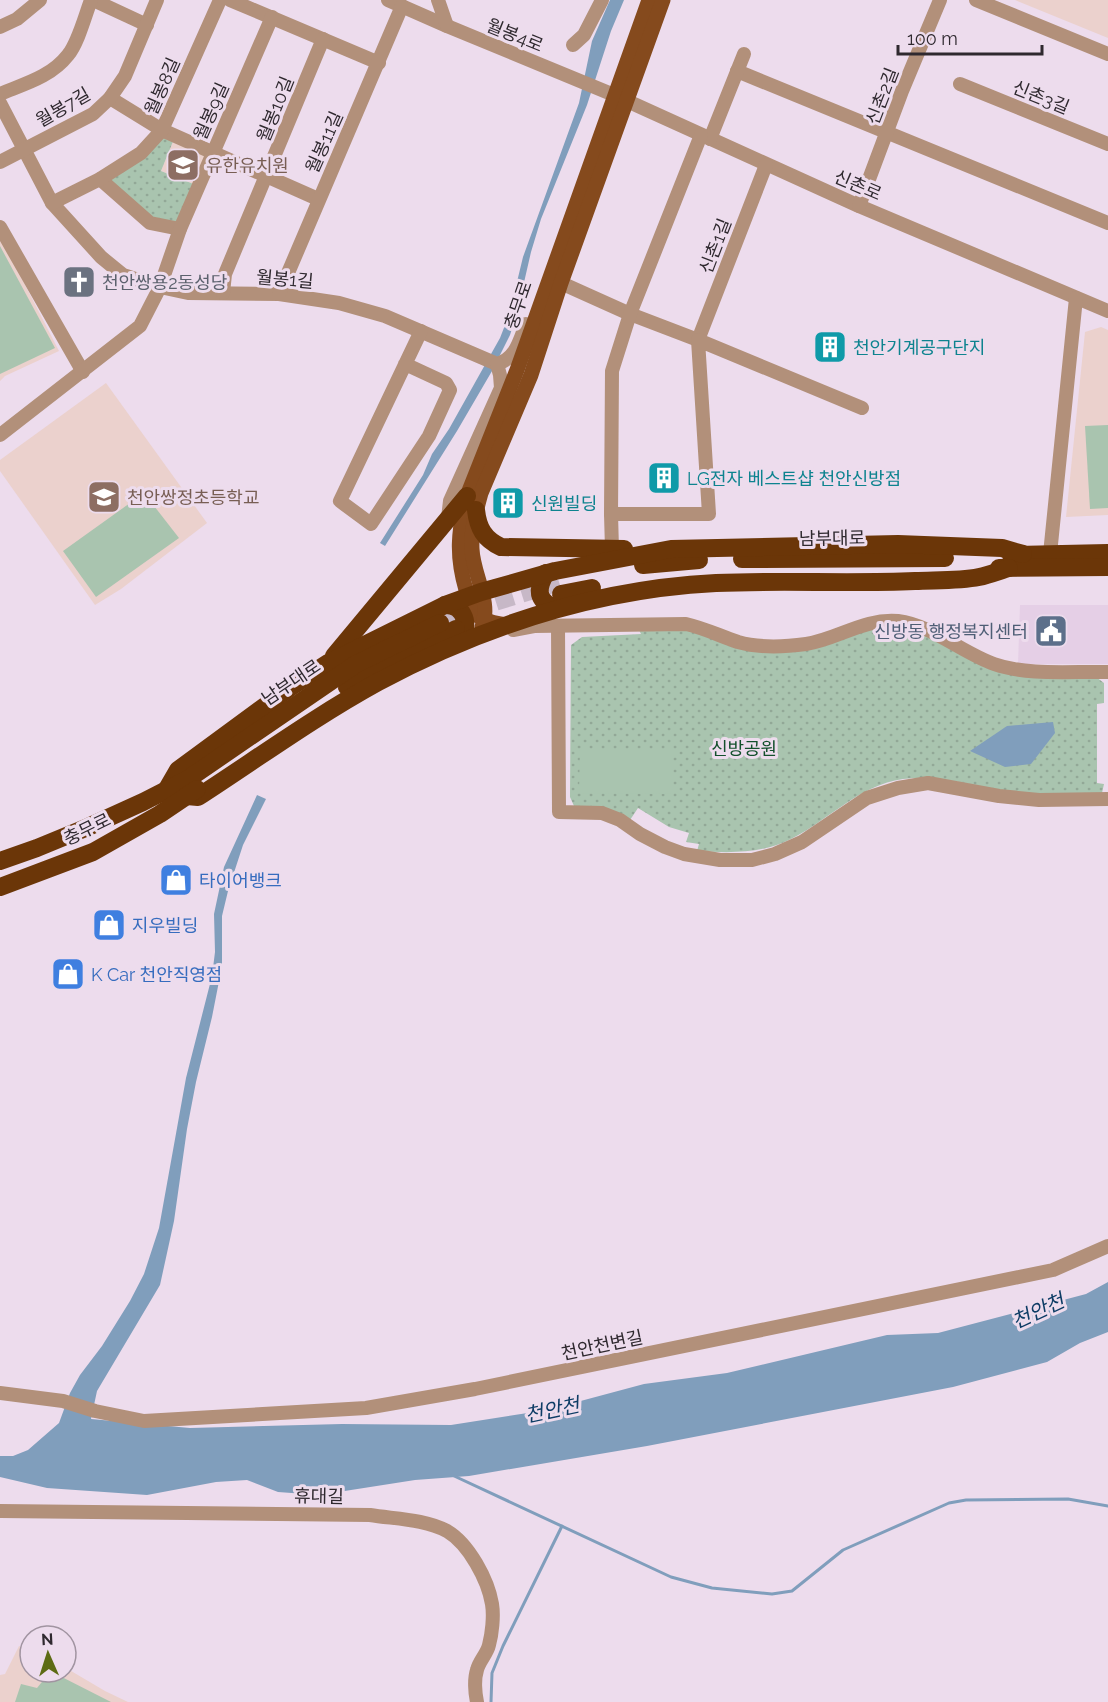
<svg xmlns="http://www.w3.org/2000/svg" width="1108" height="1702" font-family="Raleway,'Noto Sans KR',sans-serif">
<defs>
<pattern id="grass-dots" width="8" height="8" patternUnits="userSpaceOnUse" patternTransform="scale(1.5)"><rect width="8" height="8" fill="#a9c4af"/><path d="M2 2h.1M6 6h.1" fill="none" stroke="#92a897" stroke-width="1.8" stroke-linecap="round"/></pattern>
</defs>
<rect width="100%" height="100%" fill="#eddced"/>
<!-- built -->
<polygon fill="#e5cfe6" points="1020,605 1108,605 1108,664 1018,664"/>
<!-- education -->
<g fill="#ebd1cd">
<polygon points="1015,0 1108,0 1108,38"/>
<polygon points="174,139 203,153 205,160 196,185 161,171"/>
<polygon points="0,236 59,351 5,376 0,381"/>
<polygon points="1101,327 1108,330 1108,515 1066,517 1085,332"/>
<polygon points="106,383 207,523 121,589 95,605 0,471 0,460"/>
<polygon points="19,1646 30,1651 30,1672 66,1672 66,1668 105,1691 128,1702 0,1702 0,1675 5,1674"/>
</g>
<!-- grass -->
<g fill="url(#grass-dots)">
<polygon points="162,133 174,139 161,171 196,185 181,220 170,224 151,220 107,178"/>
<path d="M897,625L915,630L972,657L1096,677L1104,683V703L1097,704V783L1104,784L1102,793C1077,793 1039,797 1015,793C978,787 941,774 903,779C859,785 829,820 791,839C762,854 729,853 697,851L699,844L686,842L689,833L669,827L638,808L630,820L574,806L570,797L571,645L582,637L641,634L639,630L682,628L746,647Z"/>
</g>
<!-- pitch -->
<g fill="#a9c4af">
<polygon points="0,246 55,348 0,374"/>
<polygon points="1108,425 1108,508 1090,509 1085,426"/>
<polygon points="144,493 179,538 96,597 63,551"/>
<polygon points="580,749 672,749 672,794 579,793"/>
<polygon points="50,1672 52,1672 111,1702 15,1702 21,1684 37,1688"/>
</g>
<!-- water -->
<g fill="#809ebc">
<polygon points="610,0 624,0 611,31 587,105 541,219 531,252 517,313 510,335 492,371 457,431 385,546 380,543 423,475 432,454 449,429 500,338 509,315 523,257 579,103 592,41"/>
<polygon points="1053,722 1055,733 1031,764 1005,767 970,751 1007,726"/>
<polygon points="257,795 266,799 243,845 228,891 222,916 222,966 212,1017 196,1082 187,1129 174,1221 160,1285 97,1391 91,1419 190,1428 342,1424 451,1425 547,1410 644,1384 727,1373 887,1335 938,1333 1086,1294 1108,1282 1108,1332 1080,1343 1047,1362 953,1387 647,1446 469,1476 415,1480 319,1495 278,1492 247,1480 216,1482 147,1495 47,1488 0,1477 0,1456 13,1456 28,1450 59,1423 70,1393 80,1375 102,1346 130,1301 144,1274 159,1228 186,1078 212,976 215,952 214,914 224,867"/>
</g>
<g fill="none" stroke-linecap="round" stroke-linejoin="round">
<!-- stream -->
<g stroke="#809ebc" stroke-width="3">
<polyline points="452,1475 671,1577 712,1588 772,1594 792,1591 843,1550 949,1503 966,1500 1068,1499 1108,1506"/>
<polyline points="491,1702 492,1673 503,1646 562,1526"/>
</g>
<!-- highway-tunnel -->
<polyline stroke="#c7b8c7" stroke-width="18" stroke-dasharray="18 9" stroke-linecap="butt" points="445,620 495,602 559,582"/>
<!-- minor -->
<g stroke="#b2907a" stroke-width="14">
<polyline points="93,0 147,25"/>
<polyline points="230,0 379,63"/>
<polyline points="388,0 447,26 614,95 859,206 1108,311"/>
<polyline points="438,0 447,26"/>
<polyline points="976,0 1108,54"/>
<polyline points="0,27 17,19 40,0"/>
<polyline points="573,45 584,35 602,0"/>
<polyline points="737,71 1108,223"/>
<polyline points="960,84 1108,144"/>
<path d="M0,94C24,84 51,77 68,55C78,43 85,16 91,0"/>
<polyline points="110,98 162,130 318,199"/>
<path d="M0,103L52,203L101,257L123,275L160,287L188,293L279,294L339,303L385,316L497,364C516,358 519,342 526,324"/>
<polyline points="710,139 744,54"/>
<polyline points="0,162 93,114 110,98 125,76 157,0"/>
<polyline points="100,179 150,223 180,229"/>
<polyline points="52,203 100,179 141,153 162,130 220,0"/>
<polyline points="859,206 902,91 940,0"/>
<polyline points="0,227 83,372"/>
<polyline points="561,283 630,314 698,340 766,165"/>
<polyline points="223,293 225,274 323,39"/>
<polyline points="279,294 402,6"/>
<polyline points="405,364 446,383 450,390 429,436 371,524 340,501 421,331"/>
<polyline points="0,435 140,326 160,287 180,229 272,17"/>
<polyline points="611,514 612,371 630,314 701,135"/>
<polyline points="448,518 450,501 501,388 500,375 497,364"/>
<polyline points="612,549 611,514 709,514 698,340 862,408"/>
<polyline points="1050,554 1076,298"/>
<polyline points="558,626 559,812 602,813 620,820 640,834 665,847 684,854 720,860 752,860 775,854 802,842 867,798 898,788 928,783 999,796 1039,800 1108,799"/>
<path d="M513,630L534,626L686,624C704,628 720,636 738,642C759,648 784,647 806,644C838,639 864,618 898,621C931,625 963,653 994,664C1028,676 1073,671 1108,672"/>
<polyline points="0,1393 63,1401 95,1411 144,1421 366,1408 475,1389 1053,1270 1108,1246"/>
<path d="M0,1511L370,1515C395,1519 425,1519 447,1531C469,1544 488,1580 492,1604C494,1616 492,1634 489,1645C487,1654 479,1661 477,1670C474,1679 475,1693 477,1702"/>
</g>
<!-- major -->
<g stroke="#854a1d" stroke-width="15">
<path d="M505,625C496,623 486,622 478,616C471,609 468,599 466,590C456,556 458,531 467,496L517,370L649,0"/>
<path d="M482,627C492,602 473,575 472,549C471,530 476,511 481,493L531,375L561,283L663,0"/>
</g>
<!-- highway -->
<g stroke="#6b3608" stroke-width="18">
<path d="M476,510C478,528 484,539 501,547L624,549"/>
<polyline points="1011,555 1108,553"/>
<polyline points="742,559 945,558"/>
<polyline points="643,565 699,560"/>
<polyline points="999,568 1108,567"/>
<path d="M546,573C536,590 537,600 555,609"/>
<polyline points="561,594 592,588"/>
<path d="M445,605C464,604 472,627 459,640"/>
<polyline points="334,656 467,496"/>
<polyline points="347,687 373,671 456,629"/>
<polyline points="167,789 178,770 291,687 328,663 445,605 481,592 555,571 671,549 898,544 1002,548 1023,554"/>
<path d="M187,796L198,797C258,758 316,716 378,682C483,626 596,589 716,583C782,580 849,584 915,581C936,580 959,581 979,577C989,575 999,571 1009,568"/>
<polyline points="0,861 37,848 88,827 143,802 188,779 356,664 440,623"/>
<polyline points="0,887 93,852 160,814 197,789"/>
</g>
</g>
<!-- icons -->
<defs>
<g id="school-square" transform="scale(1.725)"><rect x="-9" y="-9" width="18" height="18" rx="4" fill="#8d6e63" stroke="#eddced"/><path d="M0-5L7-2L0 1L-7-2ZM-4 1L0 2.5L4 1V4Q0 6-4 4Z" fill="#fff"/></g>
<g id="church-square" transform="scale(1.725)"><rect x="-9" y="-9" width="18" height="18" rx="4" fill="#6b7280" stroke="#eddced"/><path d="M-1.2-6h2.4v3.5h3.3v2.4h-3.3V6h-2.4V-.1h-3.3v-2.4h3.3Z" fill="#fff"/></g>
<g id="building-square" transform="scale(1.725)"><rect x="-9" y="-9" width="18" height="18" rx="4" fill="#0f9aa8" stroke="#eddced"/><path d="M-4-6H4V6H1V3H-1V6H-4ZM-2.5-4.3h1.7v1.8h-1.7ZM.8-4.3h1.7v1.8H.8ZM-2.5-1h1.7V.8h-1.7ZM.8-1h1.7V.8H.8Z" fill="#fff"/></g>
<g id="civic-square" transform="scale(1.725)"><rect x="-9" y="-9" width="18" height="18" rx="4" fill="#5c6f8a" stroke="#eddced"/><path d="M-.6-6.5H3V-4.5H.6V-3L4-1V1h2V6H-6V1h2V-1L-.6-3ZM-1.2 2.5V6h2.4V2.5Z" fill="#fff"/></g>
<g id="shop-square" transform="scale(1.725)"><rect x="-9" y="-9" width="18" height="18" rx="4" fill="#3f7fe0" stroke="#eddced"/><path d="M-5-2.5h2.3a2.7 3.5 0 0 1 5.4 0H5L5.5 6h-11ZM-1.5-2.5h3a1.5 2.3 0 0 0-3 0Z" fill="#fff"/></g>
</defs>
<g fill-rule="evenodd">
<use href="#school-square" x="183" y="165"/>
<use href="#church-square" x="79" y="282"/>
<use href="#building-square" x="830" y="347"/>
<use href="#building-square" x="664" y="478"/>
<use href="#school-square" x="104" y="497"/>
<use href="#building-square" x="508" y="503"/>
<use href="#civic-square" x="1051" y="631"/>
<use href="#shop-square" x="176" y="880"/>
<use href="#shop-square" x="109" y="925"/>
<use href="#shop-square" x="68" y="974"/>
</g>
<g text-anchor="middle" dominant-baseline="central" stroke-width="6" stroke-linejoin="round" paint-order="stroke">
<!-- street labels -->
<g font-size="18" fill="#2f292f" stroke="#eddced">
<text transform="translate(515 35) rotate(22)">월봉4로</text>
<text transform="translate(162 86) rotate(-66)">월봉8길</text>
<text transform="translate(882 96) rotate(-69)">신촌2길</text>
<text transform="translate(1041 97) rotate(22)">신촌3길</text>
<text transform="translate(63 107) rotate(-30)">월봉7길</text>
<text transform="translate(275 109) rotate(-68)">월봉10길</text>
<text transform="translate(211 111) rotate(-66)">월봉9길</text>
<text transform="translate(324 142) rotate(-66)">월봉11길</text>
<text transform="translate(858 185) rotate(23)">신촌로</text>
<text transform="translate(715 246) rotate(-69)">신촌1길</text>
<text transform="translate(285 279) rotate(5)">월봉1길</text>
<text transform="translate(518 305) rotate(-71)">충무로</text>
<text transform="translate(832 538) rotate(-1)">남부대로</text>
<text transform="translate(291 682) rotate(-34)">남부대로</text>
<text transform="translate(87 829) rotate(-26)">충무로</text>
<text transform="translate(602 1345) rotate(-12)">천안천변길</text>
<text transform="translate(319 1496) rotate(1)">휴대길</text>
</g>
<!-- education labels -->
<g font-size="18" fill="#785e54" stroke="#eddced" text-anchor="start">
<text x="206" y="165">유한유치원</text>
<text x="127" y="497">천안쌍정초등학교</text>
</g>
<!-- worship labels -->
<g font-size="18" fill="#5b616d" stroke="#eddced" text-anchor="start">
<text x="102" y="282">천안쌍용2동성당</text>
</g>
<!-- culture labels -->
<g font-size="18" fill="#0d838f" stroke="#eddced" text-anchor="start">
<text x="853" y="347">천안기계공구단지</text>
<text x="687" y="478">LG전자 베스트샵 천안신방점</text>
<text x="531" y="503">신원빌딩</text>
</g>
<!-- service labels -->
<g font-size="18" fill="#4e5e75" stroke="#eddced" text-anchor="end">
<text x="1028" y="631">신방동 행정복지센터</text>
</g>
<!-- park labels -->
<g font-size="18" fill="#13502c" stroke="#eddced">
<text x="744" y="748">신방공원</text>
</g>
<!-- shop labels -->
<g font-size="18" fill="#366cbe" stroke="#eddced" text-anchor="start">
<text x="199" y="880">타이어뱅크</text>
<text x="132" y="925">지우빌딩</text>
<text x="91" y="974">K Car 천안직영점</text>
</g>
<!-- water labels -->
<g font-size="20" font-style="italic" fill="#0d3c65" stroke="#eddced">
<text transform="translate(1038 1311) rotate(-25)">천안천</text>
<text transform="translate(552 1410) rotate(-12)">천안천</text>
</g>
</g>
<!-- north arrow -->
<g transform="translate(48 1654) rotate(357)"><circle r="28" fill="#eddced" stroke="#a194a1" stroke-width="1.5"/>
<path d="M0-4.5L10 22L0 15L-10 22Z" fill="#5d6b14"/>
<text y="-9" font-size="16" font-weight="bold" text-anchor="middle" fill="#2f292f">N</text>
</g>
<!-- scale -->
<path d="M898 45v9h144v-9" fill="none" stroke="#2f292f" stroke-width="3"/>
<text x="907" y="45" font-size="18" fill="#2f292f" stroke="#eddced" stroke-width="4.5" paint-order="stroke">100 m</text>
</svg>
